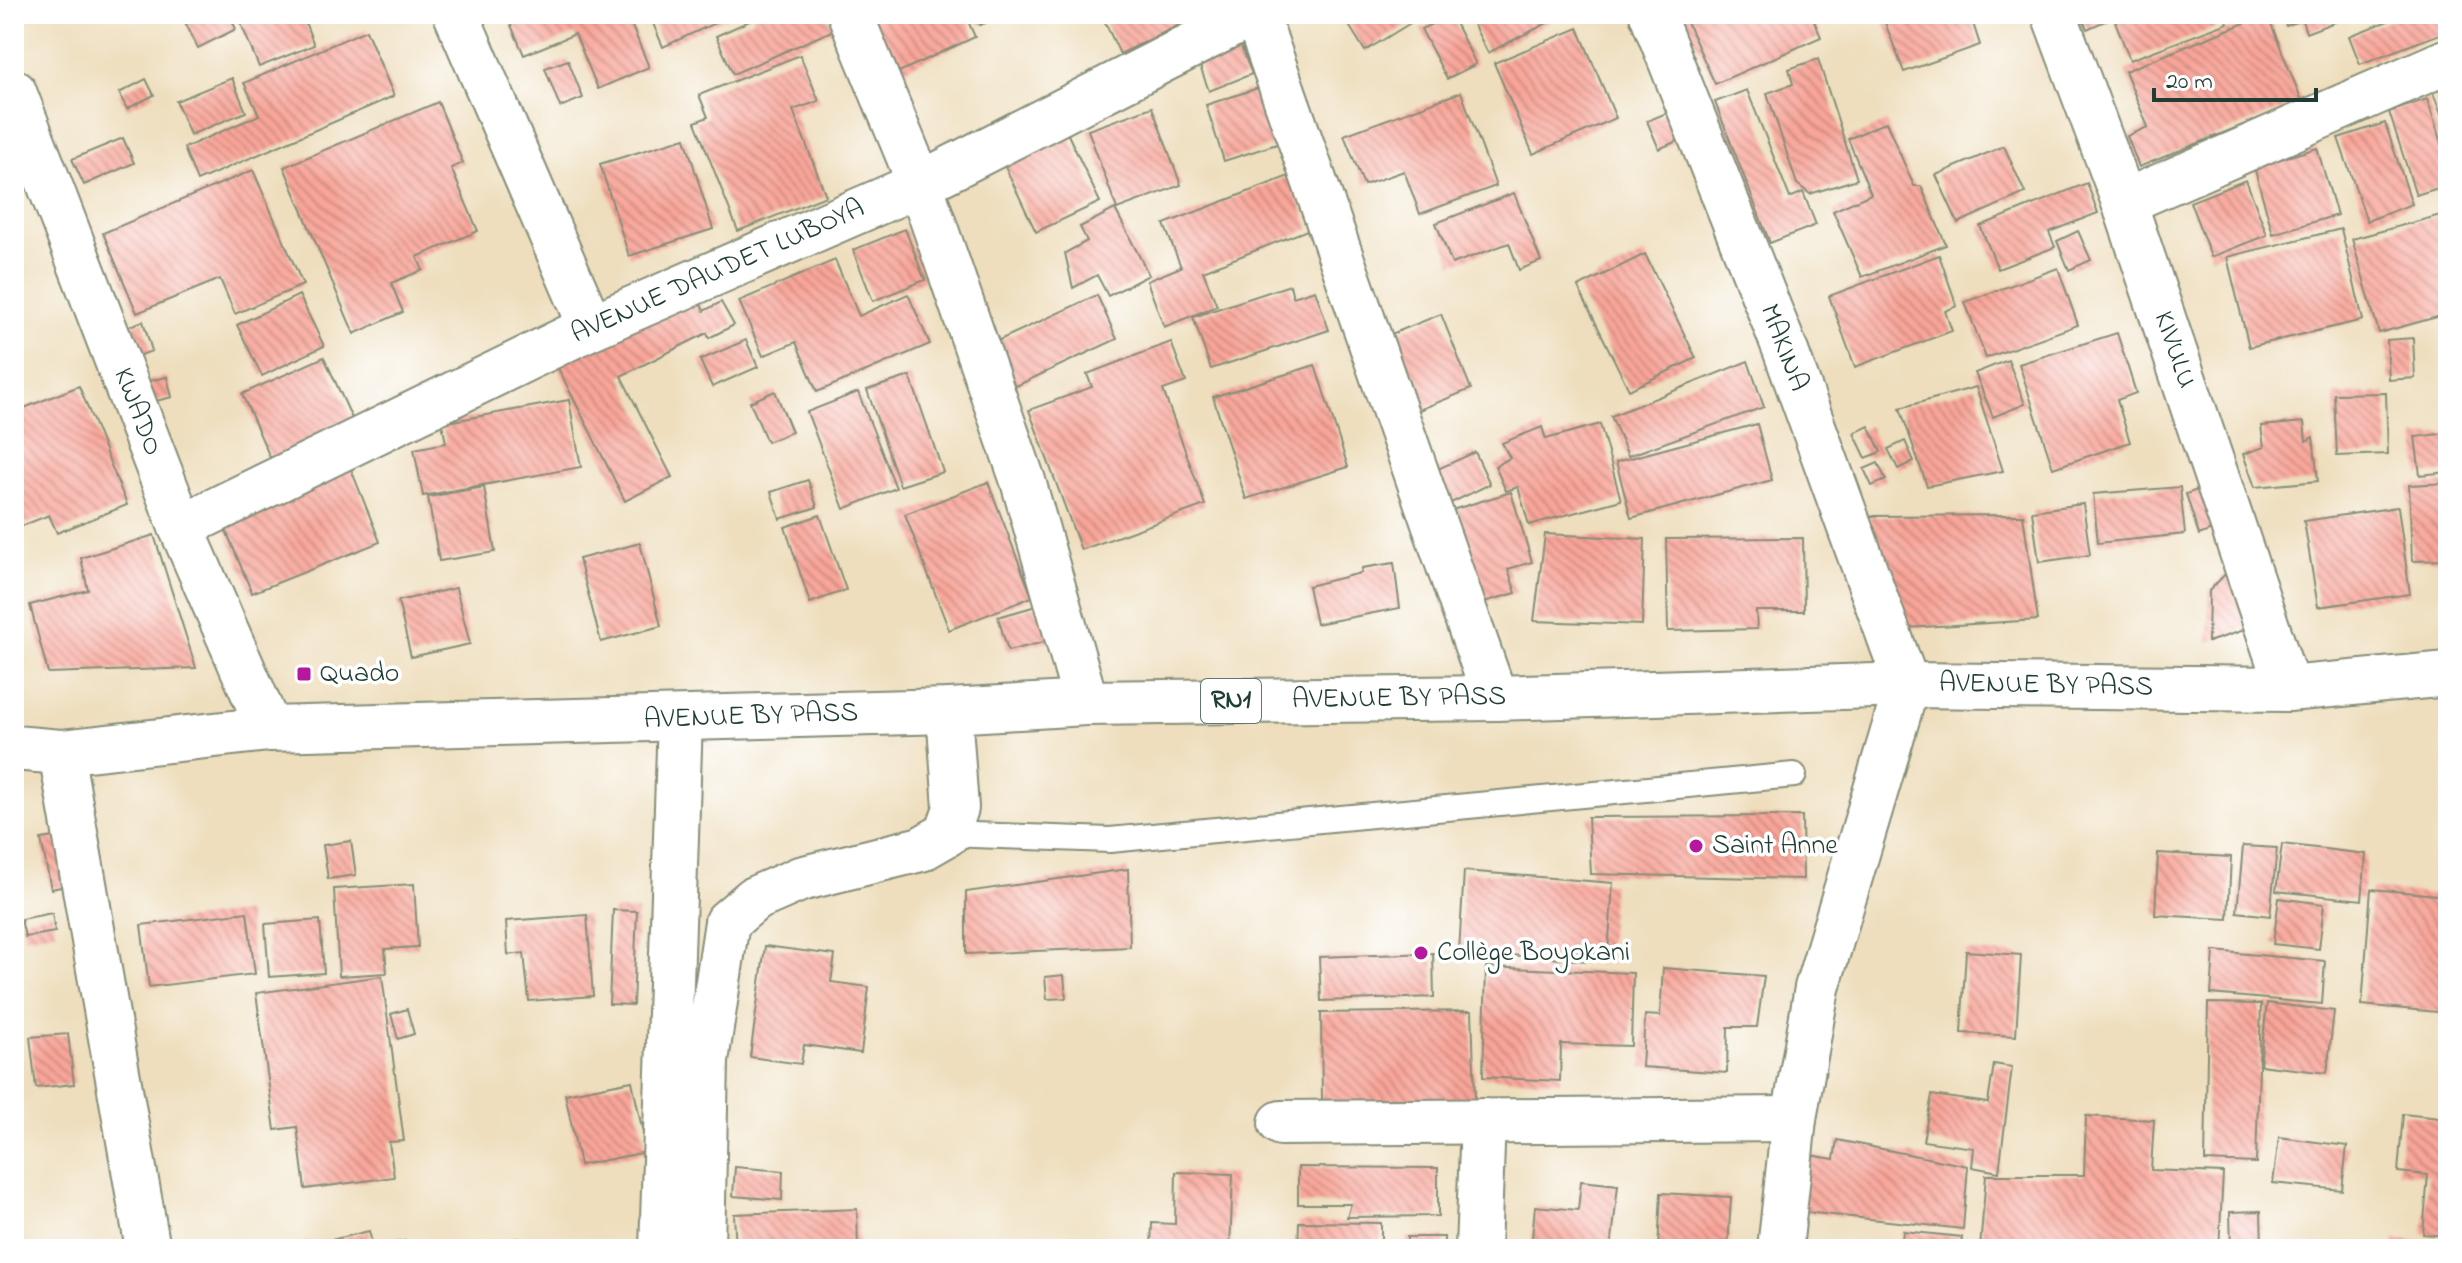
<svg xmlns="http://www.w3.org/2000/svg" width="2462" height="1263" font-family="'Indie Flower',sans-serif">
<defs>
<pattern id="building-back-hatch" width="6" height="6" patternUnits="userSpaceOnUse" patternTransform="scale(2)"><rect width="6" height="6" fill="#f9a599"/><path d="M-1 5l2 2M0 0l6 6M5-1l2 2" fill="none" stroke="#c9887e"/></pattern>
</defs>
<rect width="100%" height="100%" fill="#fff"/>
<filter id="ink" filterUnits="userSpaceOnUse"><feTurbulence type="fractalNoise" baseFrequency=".0125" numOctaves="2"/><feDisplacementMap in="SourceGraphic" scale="16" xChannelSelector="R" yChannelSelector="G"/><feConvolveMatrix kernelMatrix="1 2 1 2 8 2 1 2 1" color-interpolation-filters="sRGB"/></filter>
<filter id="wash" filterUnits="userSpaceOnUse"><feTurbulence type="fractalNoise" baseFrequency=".006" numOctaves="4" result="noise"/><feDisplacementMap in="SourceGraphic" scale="32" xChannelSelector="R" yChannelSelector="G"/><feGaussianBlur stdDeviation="1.8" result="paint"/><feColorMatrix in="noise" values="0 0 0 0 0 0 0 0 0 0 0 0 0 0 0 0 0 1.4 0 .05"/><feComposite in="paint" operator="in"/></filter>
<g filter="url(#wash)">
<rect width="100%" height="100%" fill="#eedebd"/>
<g id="blocks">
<!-- building -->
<g fill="url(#building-back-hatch)">
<polygon points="181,14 229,14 236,29 198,48"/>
<polygon points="237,14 325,14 305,22 314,45 259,67"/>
<polygon points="506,14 627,14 649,67 598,89 575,34 524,55"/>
<polygon points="649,14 727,14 728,17 663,47"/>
<polygon points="752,14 827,14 834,30 733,74 716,36 754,19"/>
<polygon points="861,14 965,14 975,37 886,78"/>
<polygon points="975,14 1010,14 980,25"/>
<polygon points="1051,14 1073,14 1055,23"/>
<polygon points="1101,14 1202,14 1120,54"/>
<polygon points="1342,14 1425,14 1365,51"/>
<polygon points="1468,14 1565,14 1488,53"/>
<polygon points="1683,14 1811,14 1821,37 1715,84"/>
<polygon points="1900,14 1970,14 1980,45 1904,72 1884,20"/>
<polygon points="2080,14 2121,14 2087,29"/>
<polygon points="2134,14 2225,14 2228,23 2130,60 2115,21"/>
<polygon points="2267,14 2302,101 2139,167 2127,136 2148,127 2125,71"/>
<polygon points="2281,14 2356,14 2306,33 2302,20 2286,26"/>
<polygon points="2394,14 2448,14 2448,31 2360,64 2349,36 2396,18"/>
<polygon points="1451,15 1476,64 1447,79 1421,29"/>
<polygon points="1578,28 1616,118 1533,154 1494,63"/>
<polygon points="366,30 394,96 197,181 184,148 259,115 244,83"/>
<polygon points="1239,42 1252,74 1209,91 1197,58"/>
<polygon points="800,55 819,101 793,110 826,196 738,231 695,122 708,117 699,95"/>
<polygon points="1818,59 1857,179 1810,194 1797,184 1767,93 1793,84 1789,69"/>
<polygon points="568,60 583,98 560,107 545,68"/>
<polygon points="232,78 246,112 190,135 176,101"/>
<polygon points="2448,78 2448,133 2430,85"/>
<polygon points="146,79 154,95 127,109 119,93"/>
<polygon points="1261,87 1280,143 1224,161 1206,105"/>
<polygon points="1747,90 1790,198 1803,192 1816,225 1770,243 1715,102"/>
<polygon points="1461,92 1496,186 1420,214 1404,171 1364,185 1344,135"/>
<polygon points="2427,99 2448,165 2448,185 2416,195 2389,112"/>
<polygon points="438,102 463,163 451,168 478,231 417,257 423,270 391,283 403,312 354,334 284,167"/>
<polygon points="1152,107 1181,185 1117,209 1088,130"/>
<polygon points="1669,112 1682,139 1659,149 1647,121"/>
<polygon points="1886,122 1914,186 1921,186 1946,245 1862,277 1833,211 1871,194 1848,139"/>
<polygon points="2385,123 2412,204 2367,221 2338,138"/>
<polygon points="1063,124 1100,202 1036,232 999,154"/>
<polygon points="123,138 134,163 84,185 72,159"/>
<polygon points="685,138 713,229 629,256 600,164"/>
<polygon points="2004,146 2025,193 1958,223 1936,175"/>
<polygon points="2317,148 2337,215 2273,234 2254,167"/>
<polygon points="253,170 303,285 235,314 220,279 137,313 103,233"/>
<polygon points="1289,176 1310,229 1203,271 1217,306 1164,327 1147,281 1181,267 1164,224"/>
<polygon points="2246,180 2267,235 2211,257 2190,202"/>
<polygon points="2087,183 2098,213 2049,232 2055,247 1998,269 1980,226"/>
<polygon points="1514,193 1541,261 1519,270 1509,243 1452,264 1436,223"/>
<polygon points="1115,209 1149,275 1108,296 1097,275 1073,288 1065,253 1087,241 1080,227"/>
<polygon points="2448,213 2448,314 2379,333 2352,239"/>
<polygon points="905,229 925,280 873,301 853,250"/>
<polygon points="2341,229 2363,320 2249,347 2227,257"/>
<polygon points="2078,231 2091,260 2069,270 2057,241"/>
<polygon points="1645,254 1696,358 1629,390 1578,287"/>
<polygon points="1939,255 1957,306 1945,311 1952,331 1855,367 1829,296"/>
<polygon points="835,260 859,316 908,294 930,344 817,392 796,342 763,356 739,301"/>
<polygon points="2058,268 2078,325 1986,358 1965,302"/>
<polygon points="1290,285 1293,297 1315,290 1329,330 1211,369 1193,317"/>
<polygon points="696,294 704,311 721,302 734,325 709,338 707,333 621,376 672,477 625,501 556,364"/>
<polygon points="299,295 324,346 262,376 237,325"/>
<polygon points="1097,295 1117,339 1014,387 993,343"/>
<polygon points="1441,314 1471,389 1414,412 1384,337"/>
<polygon points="143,321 152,351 127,360 116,331"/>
<polygon points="2117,333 2136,393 2117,400 2130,442 2053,468 2019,364"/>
<polygon points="2413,338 2415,378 2389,380 2387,340"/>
<polygon points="746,340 758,367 712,387 700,360"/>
<polygon points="1171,342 1186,382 1163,390 1205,505 1081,550 1029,410 1092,387 1087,374"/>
<polygon points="324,357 355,425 272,462 242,394"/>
<polygon points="2008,360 2025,404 1993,417 1975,373"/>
<polygon points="1748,361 1764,407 1628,456 1611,416"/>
<polygon points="1315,365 1348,467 1246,499 1213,397"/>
<polygon points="910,376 943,472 900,486 867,390"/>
<polygon points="167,377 172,397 152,402 148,381"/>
<polygon points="79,386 127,505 57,533 49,515 14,529 14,412"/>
<polygon points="1976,387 2003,471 1927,486 1900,408"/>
<polygon points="775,391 792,432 767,442 750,402"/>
<polygon points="858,392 896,488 844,509 807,412"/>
<polygon points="2386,393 2388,454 2337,456 2334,394"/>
<polygon points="569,400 581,467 423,496 414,449 446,443 442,423"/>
<polygon points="2304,422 2306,441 2313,437 2318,481 2255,487 2243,454 2264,447 2261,426"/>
<polygon points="1600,424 1621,500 1529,525 1518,487 1506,491 1495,466 1510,458 1502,443 1542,427 1546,439"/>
<polygon points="1757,424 1772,480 1631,518 1616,462"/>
<polygon points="1869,426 1881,452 1866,458 1854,433"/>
<polygon points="2448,433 2448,472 2420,475 2415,437"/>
<polygon points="1905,441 1914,461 1898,469 1888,449"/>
<polygon points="1475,452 1490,484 1445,506 1429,473"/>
<polygon points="1878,463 1886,480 1872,486 1864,469"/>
<polygon points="349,464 380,542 252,593 220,516"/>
<polygon points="808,480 817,507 780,519 771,492"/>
<polygon points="988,482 1032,597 949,630 905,514"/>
<polygon points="2448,483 2448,560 2412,561 2409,485"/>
<polygon points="2208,486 2222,526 2199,535 2186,494"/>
<polygon points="484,487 495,552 439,561 428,497"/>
<polygon points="2180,487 2185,534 2098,543 2093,494"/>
<polygon points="1511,492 1532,562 1508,569 1516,593 1480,603 1452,510"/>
<polygon points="2083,504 2090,555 2039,562 2032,511"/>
<polygon points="2398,507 2410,594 2318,607 2304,521"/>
<polygon points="820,515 846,590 810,603 785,527"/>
<polygon points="2023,515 2038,620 1906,628 1869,516"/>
<polygon points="1545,534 1645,539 1642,625 1534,621"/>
<polygon points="154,535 196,668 48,673 30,605 88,590 81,558"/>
<polygon points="1803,538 1804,611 1756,611 1757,629 1668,631 1666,539"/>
<polygon points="640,543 661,626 601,642 579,559"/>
<polygon points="1394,563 1400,608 1316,624 1308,586 1361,573 1362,568"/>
<polygon points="2230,569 2250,628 2208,642 2209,591"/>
<polygon points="456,588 470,644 411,657 398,601"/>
<polygon points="1043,604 1052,640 1008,651 998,617"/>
<polygon points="1802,816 1803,879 1591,874 1588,817"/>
<polygon points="61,836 71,885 51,889 41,839"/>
<polygon points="351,841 356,875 328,879 323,845"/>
<polygon points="2282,844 2366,854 2362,900 2276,891"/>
<polygon points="2243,846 2277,848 2270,916 2237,912"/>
<polygon points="2158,853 2231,857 2228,919 2155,915"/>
<polygon points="1128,869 1130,947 966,954 966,892"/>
<polygon points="1464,871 1613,883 1608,953 1589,952 1588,961 1459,951"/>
<polygon points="414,884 418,947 385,949 387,973 339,976 334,889"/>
<polygon points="2371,889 2448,896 2448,1013 2362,1005"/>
<polygon points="2279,898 2324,904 2319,949 2273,944"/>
<polygon points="613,910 637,911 633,1005 609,1004"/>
<polygon points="247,912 255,974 149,987 141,925"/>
<polygon points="52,913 55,932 25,937 21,919"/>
<polygon points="587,915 593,996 529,1001 524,953 508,955 506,921"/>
<polygon points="320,920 324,973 269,977 265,924"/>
<polygon points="765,946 835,955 831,982 869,987 861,1053 804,1045 801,1064 750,1057"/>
<polygon points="1966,951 2021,955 2016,1036 1961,1033"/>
<polygon points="2214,951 2325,961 2322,1004 2211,994"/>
<polygon points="1433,953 1434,997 1321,1001 1319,957"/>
<polygon points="1486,967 1633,973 1631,1046 1561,1044 1560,1081 1483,1077"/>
<polygon points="1663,968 1764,976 1757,1027 1728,1027 1727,1073 1642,1067 1645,1015 1660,1016"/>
<polygon points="1064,975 1066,998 1047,999 1045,977"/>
<polygon points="382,976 404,1141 389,1142 394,1177 305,1189 297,1127 275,1130 256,993"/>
<polygon points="2208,1003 2261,1004 2256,1163 2205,1161"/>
<polygon points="2267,1003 2334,1011 2327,1073 2260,1065"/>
<polygon points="407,1009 414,1034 398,1039 391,1014"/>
<polygon points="1472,1011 1475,1099 1322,1103 1321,1013"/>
<polygon points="68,1034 74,1084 36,1088 30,1037"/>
<polygon points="1994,1064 2012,1067 1999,1172 1972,1167 1974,1148 1923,1141 1932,1095 1988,1103"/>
<polygon points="632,1081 647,1152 580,1165 565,1094"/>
<polygon points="2403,1114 2448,1119 2448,1236 2423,1234 2428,1175 2398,1172"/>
<polygon points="2086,1116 2154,1120 2151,1170 2223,1173 2219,1249 1980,1249 1986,1175 2084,1175"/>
<polygon points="2279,1137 2347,1146 2342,1190 2273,1183"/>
<polygon points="1837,1140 1968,1166 1963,1229 1796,1211 1804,1154 1834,1159"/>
<polygon points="735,1167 783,1171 782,1200 733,1196"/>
<polygon points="1298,1167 1438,1168 1438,1216 1347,1217 1351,1204 1298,1204"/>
<polygon points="1176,1172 1233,1174 1230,1249 1151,1249 1152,1223 1175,1224"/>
<polygon points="1581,1181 1618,1185 1611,1249 1531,1249 1535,1206 1578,1210"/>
<polygon points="1661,1193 1731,1197 1728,1249 1658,1249"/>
<polygon points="857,1209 858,1249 736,1249 734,1214"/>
<polygon points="2261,1211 2262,1249 2231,1249 2230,1212"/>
<polygon points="1299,1222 1381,1223 1381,1249 1298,1249"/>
<polygon points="369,1231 373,1247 405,1241 407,1249 320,1249 319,1243"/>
<polygon points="1903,1231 1962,1237 1961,1249 1901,1249"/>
<rect x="1407" y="1237" width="37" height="12"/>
<polygon points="517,1238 520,1249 482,1249 482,1248"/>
<polygon points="2395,1240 2441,1242 2440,1249 2395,1249"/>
<polygon points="309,1242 311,1249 284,1249 284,1248"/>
</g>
</g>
</g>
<g filter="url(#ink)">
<use href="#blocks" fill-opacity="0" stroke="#868e78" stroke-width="2"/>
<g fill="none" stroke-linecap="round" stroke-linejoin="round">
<!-- service casing -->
<g stroke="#868e78" stroke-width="28">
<polyline id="service" points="947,834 1110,840 1794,775"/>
</g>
<!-- minor casing -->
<g stroke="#868e78" stroke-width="48">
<g id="minor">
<polyline points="456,14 591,327"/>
<polyline points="850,14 920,184 1023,481 1086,703"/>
<polyline points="1256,14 1495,698"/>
<polyline points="1652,14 1785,349 1907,685 1817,988 1794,1119 1780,1249"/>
<polyline points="2054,14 2124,202 2288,689"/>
<polyline points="14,92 181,527 269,729"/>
<polyline points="2124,202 2448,61"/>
<polyline points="181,527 591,327 920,184 1253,14"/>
<polyline points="61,752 148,1249"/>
<polyline points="1281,1123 1794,1119"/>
<polyline points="662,1249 680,719"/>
<polyline points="702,1249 706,1061 727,922 754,899 800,879 921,849 947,834 956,808 949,711"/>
<polyline points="1478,1249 1483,1121"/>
</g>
</g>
<!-- trunk casing -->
<g stroke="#868e78" stroke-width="48">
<polyline id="trunk" points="14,748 61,752 269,729 949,711 1086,703 1495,698 1907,685 2288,689 2448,674"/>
</g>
<!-- service -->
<use href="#service" stroke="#fff" stroke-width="24"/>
<!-- minor -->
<use href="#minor" stroke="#fff" stroke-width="44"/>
<!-- trunk -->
<use href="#trunk" stroke="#fff" stroke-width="44"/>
</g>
</g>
<!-- markers -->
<g fill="#b5179e" stroke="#fff" stroke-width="3">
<rect x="296" y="666" width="16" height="16" rx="4"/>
<circle cx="1696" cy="846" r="8"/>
<circle cx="1421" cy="953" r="8"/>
</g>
<g text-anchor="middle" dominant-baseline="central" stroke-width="7" stroke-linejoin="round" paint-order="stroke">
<!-- shield labels -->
<rect fill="#fff" stroke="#627771" stroke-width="2" x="1201" y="679" width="60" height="44" rx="6"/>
<g font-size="26" font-weight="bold" fill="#1f3d34">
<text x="1231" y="701">RN1</text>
</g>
<!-- street labels -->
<g font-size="28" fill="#1f3d34" stroke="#fff">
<text transform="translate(718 272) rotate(-24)">AVENUE DAUDET LUBOYA</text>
<text transform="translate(1783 348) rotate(69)">MAKINA</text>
<text transform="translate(2174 350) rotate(71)">KIVULU</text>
<text transform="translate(137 412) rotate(69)">KWADO</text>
<text transform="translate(2046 686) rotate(1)">AVENUE BY PASS</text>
<text transform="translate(1399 699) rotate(-1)">AVENUE BY PASS</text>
<text transform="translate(751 717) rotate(-2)">AVENUE BY PASS</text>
</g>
<!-- poi labels -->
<g font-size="28" fill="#1f3d34" stroke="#fff" text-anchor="start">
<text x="320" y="674">Quado</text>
<text x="1712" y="846">Saint Anne</text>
<text x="1437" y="953">Collège Boyokani</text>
</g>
</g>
<!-- margin -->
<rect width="2462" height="1263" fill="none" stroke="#fff" stroke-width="48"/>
<!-- scale -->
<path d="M2154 88v12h162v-12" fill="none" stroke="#1f3d34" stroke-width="4"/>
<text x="2166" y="88" font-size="24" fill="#1f3d34" stroke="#ffffff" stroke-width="6" paint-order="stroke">20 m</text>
</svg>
